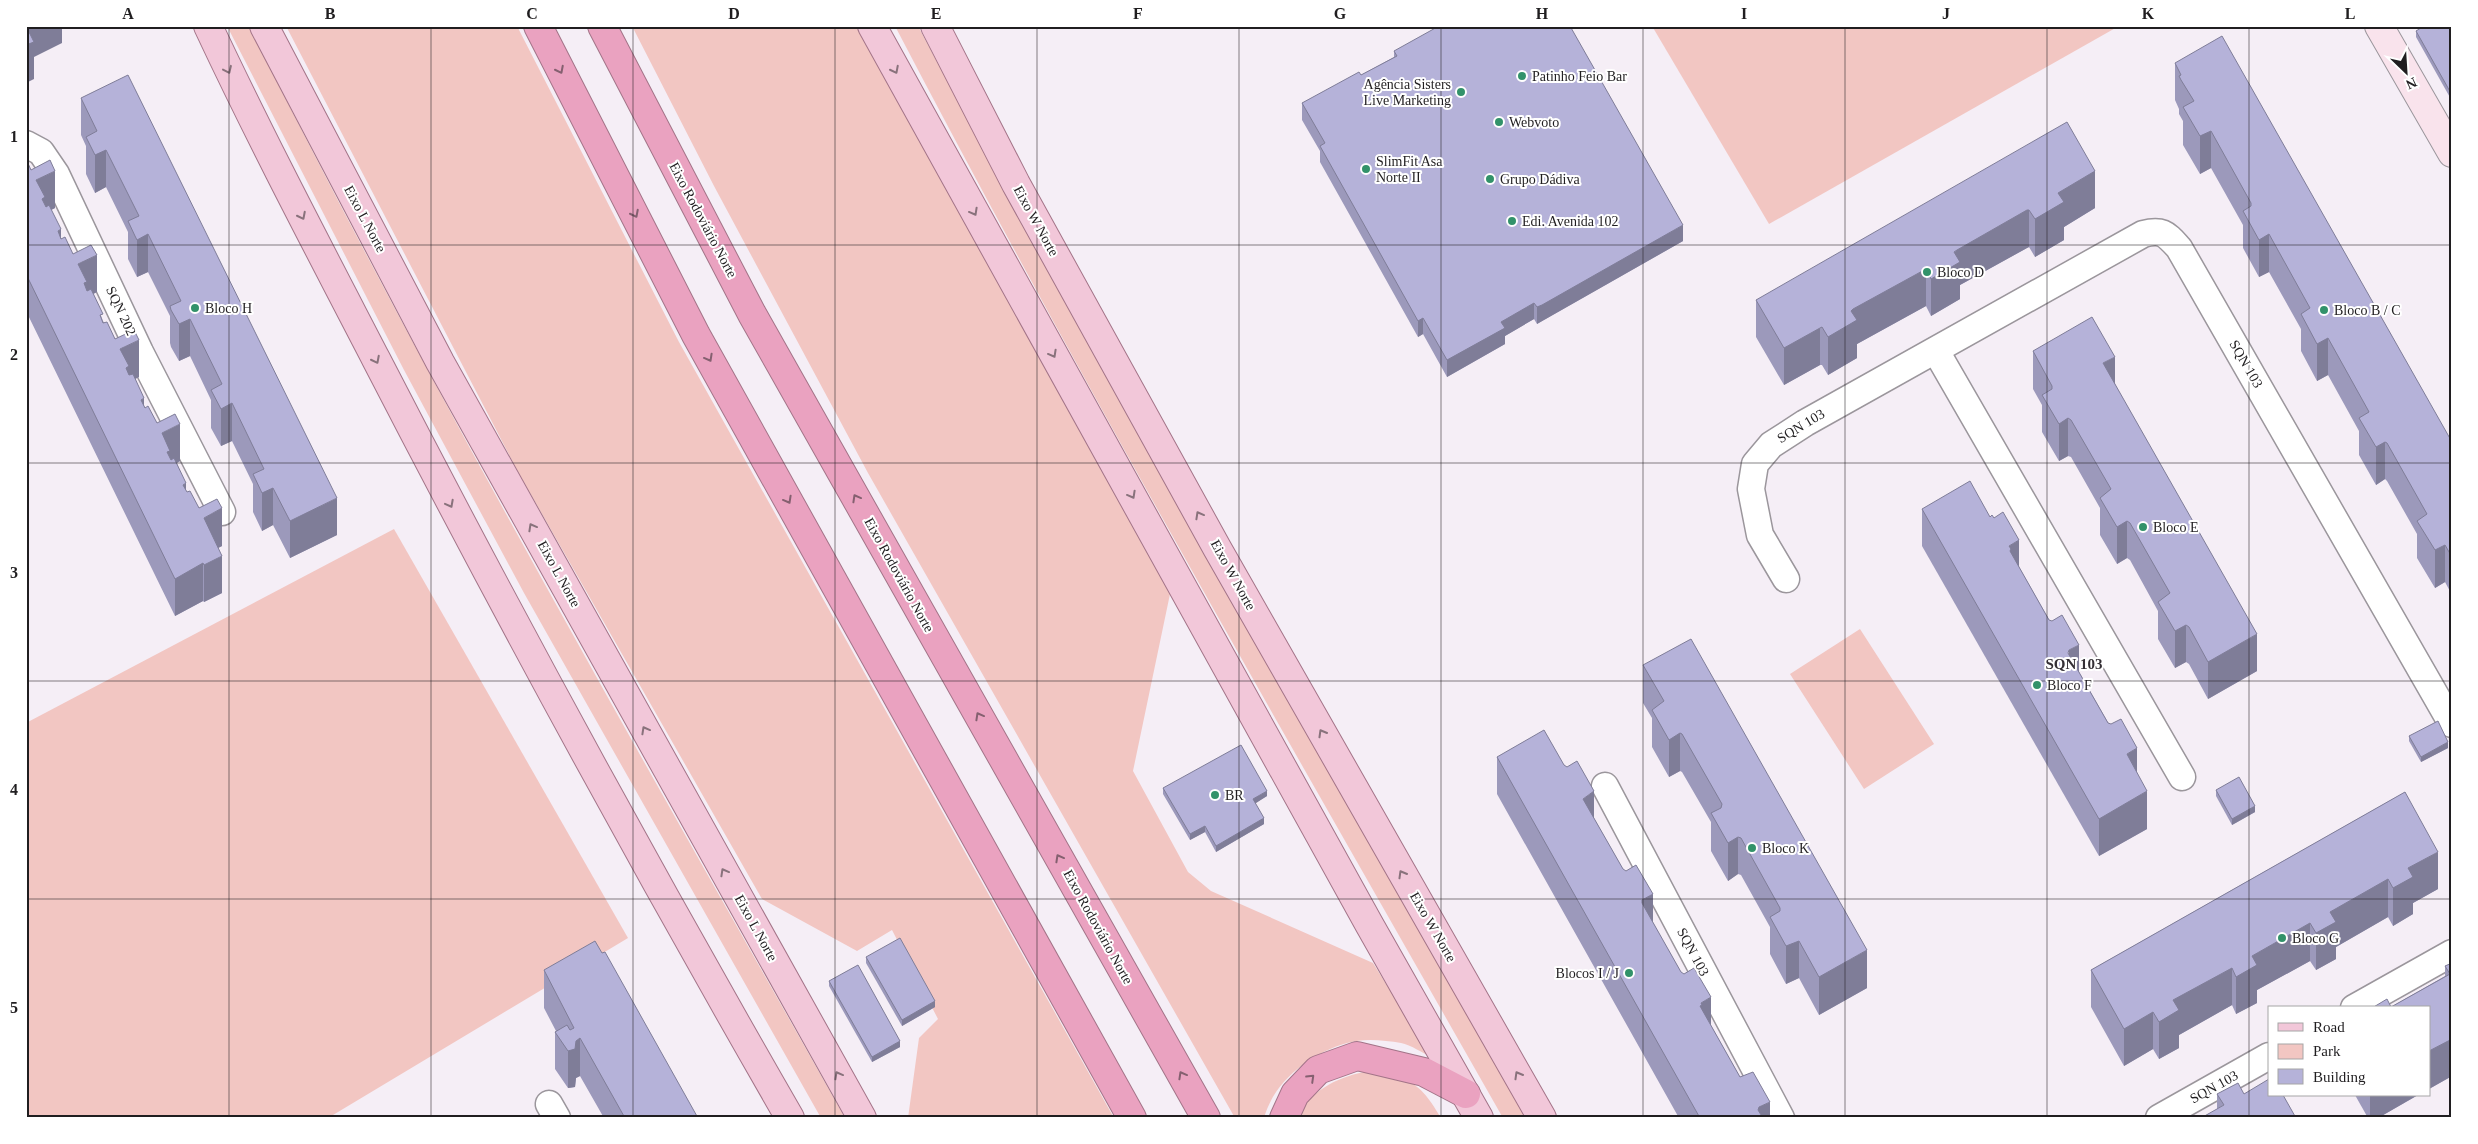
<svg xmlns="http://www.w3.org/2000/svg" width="2478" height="1144" font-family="'Times New Roman',serif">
<rect width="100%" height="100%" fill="#f5eef6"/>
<!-- green -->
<g fill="#f2c6c2">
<path d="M227,26H249C434,397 641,756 845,1118H821L524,593L404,370Z"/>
<polygon points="286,26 517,26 679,342 1114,1118 908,1118 919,1038 938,1019 892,930 857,951 762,899 518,472"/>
<path d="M632,26H871L1170,594L1133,771L1188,872L1211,891L1373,963L1432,1058C1423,1053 1411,1045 1401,1043C1384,1040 1363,1038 1347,1043C1311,1053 1274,1081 1264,1118H1235L868,473L714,186Z"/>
<path d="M895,26H918L1035,246L1527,1118H1503C1297,756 1088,395 895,26Z"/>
<polygon points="1652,26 2119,26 1769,224"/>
<polygon points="394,529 628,938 328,1118 26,1118 26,723"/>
<polygon points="1860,629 1934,744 1864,789 1790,674"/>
<path d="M1364,1072C1407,1078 1418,1078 1441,1118H1296C1311,1091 1335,1078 1364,1072Z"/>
</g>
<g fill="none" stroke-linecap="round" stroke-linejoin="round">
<!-- street casing -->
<g stroke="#9b969c" stroke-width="29">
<g id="street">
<polyline points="26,144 41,152 56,174 140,352 222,512"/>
<polyline points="1936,351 2182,777"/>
<path d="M1786,579L1760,535L1751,489L1755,464L1771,445L1805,423L2143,234C2163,229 2166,234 2179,248L2452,724"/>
<polyline points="1605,786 1781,1118"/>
<polyline points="2354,1008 2452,953"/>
<polyline points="549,1104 557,1118"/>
<polyline points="2159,1118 2269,1056"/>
</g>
</g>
<!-- secondary casing -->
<g stroke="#9b969c" stroke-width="30">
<polyline id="secondary" points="2379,26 2452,153"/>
</g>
<!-- primary casing -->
<g stroke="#a37488" stroke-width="30">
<g id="primary">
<path d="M208,26C261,139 319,249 376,359C508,615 646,868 790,1118"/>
<polyline points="264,26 440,362 862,1118"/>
<polyline points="872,26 1369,924 1479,1118"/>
<polyline points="935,26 1016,184 1217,548 1542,1118"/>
</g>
</g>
<!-- highway casing -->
<g stroke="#a37488" stroke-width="30">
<g id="highway">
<polyline points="538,26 696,335 1132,1118"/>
<polyline points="602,26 752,314 1206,1118"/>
<polyline points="1284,1118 1295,1094 1318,1070 1357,1056 1424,1072 1466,1094"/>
</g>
</g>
<!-- street -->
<use href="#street" stroke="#fff" stroke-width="26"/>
<!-- secondary -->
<use href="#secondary" stroke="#f9e3ec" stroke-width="28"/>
<!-- primary -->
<use href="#primary" stroke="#f2c7d9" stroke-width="28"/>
<!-- highway -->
<use href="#highway" stroke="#eaa2c0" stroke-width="28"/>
</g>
<!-- wall -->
<g fill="#9c99bb">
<polygon points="2452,26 2452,101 2416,37 2416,31"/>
<polygon points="1394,51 1683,241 1542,321 1537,324 1534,319 1505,336 1505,344 1447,377 1423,334 1418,337 1320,162 1320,151 1302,120 1302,103 1361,75 1394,57"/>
<polygon points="2175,63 2452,442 2452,595 2445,582 2435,588 2417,558 2417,534 2387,481 2385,479 2376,485 2359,455 2359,431 2328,375 2317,381 2301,351 2301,329 2269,272 2259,277 2243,248 2243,225 2211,168 2200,174 2183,145 2183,121 2179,114 2179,109 2175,100"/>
<polygon points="81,98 337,535 290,558 273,525 262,531 253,512 253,484 232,441 221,446 211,428 211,400 190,356 179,361 171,347 170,343 170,316 148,272 137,277 128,259 128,232 106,187 95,193 86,174 86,146 81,135"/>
<polygon points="26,159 31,170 55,208 51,210 61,238 73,254 97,292 93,294 103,321 115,339 139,377 135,379 144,406 157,423 180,461 177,463 186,491 199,508 222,546 218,548 222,593 204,602 203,601 175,616 26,311"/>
<polygon points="2095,171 2095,208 2064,227 2064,240 2035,257 2029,247 2027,248 1960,285 1960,299 1931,316 1926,306 1857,344 1857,358 1828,375 1822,365 1820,365 1784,385 1756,337 1756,300"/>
<polygon points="2033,351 2115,384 2257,671 2208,699 2189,664 2186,662 2175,668 2158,639 2158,611 2130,560 2127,558 2117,564 2100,535 2100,508 2071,457 2068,456 2059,461 2042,432 2042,405 2033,389"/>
<polygon points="1922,509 2019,567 2137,773 2147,829 2099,856 1922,546"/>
<polygon points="1643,665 1867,988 1819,1015 1799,978 1786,984 1770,954 1770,927 1741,875 1738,874 1728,881 1711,851 1711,822 1682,772 1680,771 1669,777 1652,747 1652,718 1643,703"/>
<polygon points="2409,736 2448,748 2421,762 2409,741"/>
<polygon points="1497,757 1564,765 1740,1077 1770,1118 1679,1118 1497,794"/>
<polygon points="1163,788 1267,796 1255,803 1264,824 1216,852 1205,832 1190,840 1163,794"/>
<polygon points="2216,790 2255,812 2232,825 2216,796"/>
<polygon points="2405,792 2438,889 2413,903 2413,914 2393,926 2388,917 2336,947 2336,959 2316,970 2310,961 2257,990 2257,1003 2236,1014 2232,1005 2179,1035 2179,1048 2159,1059 2153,1049 2124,1066 2091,1007 2091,970"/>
<polygon points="866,957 935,1007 902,1026 866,963"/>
<polygon points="2452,963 2452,1076 2429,1089 2391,1007 2445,976 2445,966"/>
<polygon points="544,970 698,1118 604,1118 580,1076 576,1078 575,1087 568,1088 555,1069 555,1032 556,1031 544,1008"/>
<polygon points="829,981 900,1047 872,1062 829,986"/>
<polygon points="2217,1094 2244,1094 2217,1109"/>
<polygon points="2355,1095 2418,1095 2378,1118 2368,1118"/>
</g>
<!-- shaded-wall -->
<g fill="#7f7d98">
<polygon points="26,26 62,26 62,43 34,57 34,79 26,83"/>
<polygon points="2211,131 2211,168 2200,174 2200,136"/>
<polygon points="106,150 106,187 95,193 95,155"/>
<polygon points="55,171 55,208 45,213 36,180"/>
<polygon points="2095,171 2095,208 2064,227 2064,240 2035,257 2035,219 2058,193"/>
<polygon points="2027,210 2029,210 2029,247 2027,248 1960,285 1960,299 1931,316 1931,279 1957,250"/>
<polygon points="1683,225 1683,241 1537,324 1537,307"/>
<polygon points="61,229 61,266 58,231"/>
<polygon points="148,234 148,272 137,277 137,240"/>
<polygon points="2269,234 2269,272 2259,277 2259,240"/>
<polygon points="97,255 97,292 87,297 78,264"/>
<polygon points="1926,269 1926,306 1857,344 1857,358 1828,375 1828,337 1853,309"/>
<polygon points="1534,303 1534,319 1505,336 1505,344 1447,377 1447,360 1501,322"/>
<polygon points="1423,318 1423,334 1418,337 1418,321"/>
<polygon points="190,319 190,356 179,361 179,324"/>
<polygon points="1820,328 1820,365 1784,385 1784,348"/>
<polygon points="2328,338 2328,375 2317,381 2317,344"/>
<polygon points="139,340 139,377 129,382 120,349"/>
<polygon points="2115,357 2115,394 2103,363"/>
<polygon points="144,398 144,435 141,400"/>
<polygon points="232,403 232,441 221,446 221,409"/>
<polygon points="2068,418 2068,456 2059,461 2059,424"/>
<polygon points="180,424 180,461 170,466 162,433"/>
<polygon points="2385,442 2385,479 2376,485 2376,447"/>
<polygon points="186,483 186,521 183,485"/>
<polygon points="273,488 273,525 262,531 262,493"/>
<polygon points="337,498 337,535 290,558 290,521"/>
<polygon points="222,508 222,546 204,555 204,518"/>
<polygon points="2127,521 2127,558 2117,564 2117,527"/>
<polygon points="2019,540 2019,578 2011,582 2009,546"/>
<polygon points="2445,545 2445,582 2435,588 2435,550"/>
<polygon points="222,556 222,593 204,602 204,565"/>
<polygon points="203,563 203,601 175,616 175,579"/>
<polygon points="2186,625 2186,662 2175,668 2175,631"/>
<polygon points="2257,634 2257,671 2208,699 2208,662"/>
<polygon points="2079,645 2079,682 2069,688 2069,650"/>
<polygon points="1680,733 1680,771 1669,777 1669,740"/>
<polygon points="2448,742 2448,748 2421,762 2421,757"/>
<polygon points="2137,748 2137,786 2127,791 2127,754"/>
<polygon points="1267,791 1267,796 1253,805 1253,799"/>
<polygon points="1594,791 1594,828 1583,799"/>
<polygon points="2147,791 2147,829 2099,856 2099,819"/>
<polygon points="2255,806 2255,812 2232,825 2232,819"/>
<polygon points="1264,818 1264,824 1216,852 1216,846"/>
<polygon points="1205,826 1205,832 1190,840 1190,834"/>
<polygon points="1738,837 1738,874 1728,881 1728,843"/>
<polygon points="2438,852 2438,889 2413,903 2413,914 2393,926 2393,888 2408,868"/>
<polygon points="2388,879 2388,917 2336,947 2336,959 2316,970 2316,933 2330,912"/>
<polygon points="1653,894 1653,931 1642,903 1642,900"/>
<polygon points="2310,923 2310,961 2257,990 2257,1003 2236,1014 2236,977 2252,956"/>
<polygon points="1799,941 1799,978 1786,984 1786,946"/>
<polygon points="1867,950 1867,988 1819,1015 1819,977"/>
<polygon points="2232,968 2232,1005 2179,1035 2179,1048 2159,1059 2159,1022 2173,1000"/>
<polygon points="1711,997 1711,1035 1700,1006 1701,1003"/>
<polygon points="935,1001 935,1007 902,1026 902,1020"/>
<polygon points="2153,1012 2153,1049 2124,1066 2124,1029"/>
<polygon points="580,1038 580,1076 576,1078 575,1087 568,1088 568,1051 576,1041"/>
<polygon points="2452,1039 2452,1076 2429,1089 2429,1051"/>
<polygon points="900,1041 900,1047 872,1062 872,1057"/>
<polygon points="2370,1095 2418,1095 2378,1118 2370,1118"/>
<polygon points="1770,1102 1770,1118 1758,1118 1758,1110 1759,1107"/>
</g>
<!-- building -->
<g fill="#b5b2d9" stroke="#7f7d98">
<polygon points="26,26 34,42 26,45"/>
<polygon points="1439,26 1570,26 1683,225 1542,305 1537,307 1534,303 1501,322 1505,328 1447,360 1423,318 1418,321 1320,146 1325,143 1302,103 1359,72 1361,75 1397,56 1394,51"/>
<polygon points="2424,26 2452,26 2452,95 2416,31"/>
<polygon points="2222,36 2452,442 2452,557 2445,545 2435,550 2417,521 2427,514 2387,443 2385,442 2376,447 2359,418 2369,412 2368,410 2328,338 2317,344 2301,314 2310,308 2269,234 2259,240 2243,211 2251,206 2251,203 2211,131 2200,136 2183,107 2194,101 2181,80 2179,76 2181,75 2175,63"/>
<polygon points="128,75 337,498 290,521 273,488 262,493 253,474 264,469 232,403 221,409 211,390 222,384 190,319 179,324 171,310 170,306 181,301 148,234 137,240 135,236 128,221 139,216 106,150 95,155 86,137 97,131 81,98"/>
<polygon points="2067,122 2095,171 2058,193 2064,202 2035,219 2029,210 2027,210 1957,250 1954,252 1960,262 1931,279 1926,269 1853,309 1851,311 1857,320 1828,337 1822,327 1820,328 1784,348 1756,300"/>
<polygon points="26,159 31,170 50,160 55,171 36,180 45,197 42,199 46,207 49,205 61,229 58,231 61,239 65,237 73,254 91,245 97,255 78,264 87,282 84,283 87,291 91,289 103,314 100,315 103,323 107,322 115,339 134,330 139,340 120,349 129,366 126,368 129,375 133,374 144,398 141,400 145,408 148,406 157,423 175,414 180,424 162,433 170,451 167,452 171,460 174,458 186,483 183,485 187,492 190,491 199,508 217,499 222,508 204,518 222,556 204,565 203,563 175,579 26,274"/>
<polygon points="2092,317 2115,357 2103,363 2257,634 2208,662 2189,627 2186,625 2175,631 2158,602 2170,593 2130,523 2127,521 2117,527 2100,498 2111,489 2071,420 2068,418 2059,424 2042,395 2052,389 2052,386 2033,351"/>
<polygon points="1970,481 1990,517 1992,515 1994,518 2003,512 2019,540 2009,546 2011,549 2010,551 2049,620 2052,621 2062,615 2079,645 2069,650 2068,653 2108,723 2111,724 2121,719 2137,748 2127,754 2128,756 2147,791 2099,819 1922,509"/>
<polygon points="1691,639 1867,950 1819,977 1799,941 1786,946 1770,917 1780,911 1780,908 1741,838 1738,837 1728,843 1711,813 1721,808 1722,804 1682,734 1680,733 1669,740 1652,710 1664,701 1643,665"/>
<polygon points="2438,721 2448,742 2421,757 2409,736"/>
<polygon points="1544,730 1564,765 1567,767 1577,761 1594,791 1583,799 1623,869 1626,871 1636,865 1653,894 1642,900 1642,903 1681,972 1684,974 1694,968 1711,997 1701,1003 1702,1005 1700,1006 1740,1077 1753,1072 1770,1102 1759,1107 1758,1110 1763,1118 1700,1118 1497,757"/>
<polygon points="1241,745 1267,791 1253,799 1264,818 1216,846 1205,826 1190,834 1163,788"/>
<polygon points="2239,777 2255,806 2232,819 2216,790"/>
<polygon points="2405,792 2438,852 2408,868 2413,877 2393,888 2388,879 2330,912 2336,922 2316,933 2310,923 2252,956 2257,965 2236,977 2232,968 2173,1000 2179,1010 2159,1022 2153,1012 2124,1029 2091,970"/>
<polygon points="900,938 935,1001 902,1020 866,957"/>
<polygon points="595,941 602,953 605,952 698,1118 625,1118 580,1038 576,1041 575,1049 568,1051 555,1032 567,1025 570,1030 574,1028 544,970"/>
<polygon points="2452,963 2452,1039 2429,1051 2429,1008 2372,1008 2387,999 2391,1007 2450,974 2445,966"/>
<polygon points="858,965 900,1041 872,1057 829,981"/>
<polygon points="2269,1079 2269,1095 2283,1095 2296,1118 2201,1118 2224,1105 2217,1094 2238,1083 2244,1094"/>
</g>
<!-- one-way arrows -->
<defs><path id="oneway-chevron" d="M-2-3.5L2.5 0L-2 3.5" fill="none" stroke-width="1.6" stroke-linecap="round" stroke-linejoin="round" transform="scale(1.25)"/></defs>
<g stroke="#89727c">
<use href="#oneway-chevron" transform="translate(228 70) rotate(65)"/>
<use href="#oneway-chevron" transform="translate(895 70) rotate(63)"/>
<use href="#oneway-chevron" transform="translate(974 212) rotate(61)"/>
<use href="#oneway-chevron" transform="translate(302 216) rotate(63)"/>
<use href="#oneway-chevron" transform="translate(1053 354) rotate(61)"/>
<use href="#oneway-chevron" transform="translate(376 360) rotate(63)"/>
<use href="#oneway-chevron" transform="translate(1132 495) rotate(61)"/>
<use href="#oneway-chevron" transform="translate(450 504) rotate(62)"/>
<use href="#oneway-chevron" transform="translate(1199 515) rotate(-119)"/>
<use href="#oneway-chevron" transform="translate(532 527) rotate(-119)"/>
<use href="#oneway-chevron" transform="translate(645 730) rotate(-119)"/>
<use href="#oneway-chevron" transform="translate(1322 733) rotate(-120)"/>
<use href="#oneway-chevron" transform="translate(724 872) rotate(-119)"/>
<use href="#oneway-chevron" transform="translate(1402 874) rotate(-120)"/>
<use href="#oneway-chevron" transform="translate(838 1075) rotate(-119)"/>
<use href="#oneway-chevron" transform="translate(1518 1075) rotate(-120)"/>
</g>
<g stroke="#856070">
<use href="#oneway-chevron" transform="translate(560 70) rotate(63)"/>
<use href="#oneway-chevron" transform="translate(635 214) rotate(63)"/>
<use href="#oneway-chevron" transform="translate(709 358) rotate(61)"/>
<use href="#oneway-chevron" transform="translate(856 498) rotate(-119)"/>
<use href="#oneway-chevron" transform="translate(788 500) rotate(61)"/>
<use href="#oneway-chevron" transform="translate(979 716) rotate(-119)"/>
<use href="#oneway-chevron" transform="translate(1059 858) rotate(-119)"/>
<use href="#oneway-chevron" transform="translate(1182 1075) rotate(-119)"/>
<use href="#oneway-chevron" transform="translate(1311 1078) rotate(-44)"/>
</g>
<!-- grid -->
<path fill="none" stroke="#201e20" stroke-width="1" stroke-opacity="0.55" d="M229,26V1118M431,26V1118M633,26V1118M835,26V1118M1037,26V1118M1239,26V1118M1441,26V1118M1643,26V1118M1845,26V1118M2047,26V1118M2249,26V1118M26,245H2452M26,463H2452M26,681H2452M26,899H2452"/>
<!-- markers -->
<g fill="#32926a" stroke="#fff" stroke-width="2">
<circle cx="1522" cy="76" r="5"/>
<circle cx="1461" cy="92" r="5"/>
<circle cx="1499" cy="122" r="5"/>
<circle cx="1366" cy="169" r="5"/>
<circle cx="1490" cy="179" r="5"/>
<circle cx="1512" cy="221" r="5"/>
<circle cx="1927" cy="272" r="5"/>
<circle cx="195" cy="308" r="5"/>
<circle cx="2324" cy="310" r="5"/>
<circle cx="2143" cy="527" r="5"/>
<circle cx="2037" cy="685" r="5"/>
<circle cx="1215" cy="795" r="5"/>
<circle cx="1752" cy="848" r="5"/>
<circle cx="2282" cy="938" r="5"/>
<circle cx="1629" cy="973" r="5"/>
</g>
<g text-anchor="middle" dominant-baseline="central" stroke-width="4" stroke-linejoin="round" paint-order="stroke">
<!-- poi labels -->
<g font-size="14" fill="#201e20" stroke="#fff" text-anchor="start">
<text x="1532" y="76">Patinho Feio Bar</text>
<text x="1451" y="84" text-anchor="end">Agência Sisters<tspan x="1451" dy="16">Live Marketing</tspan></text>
<text x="1509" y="122">Webvoto</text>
<text x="1376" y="161">SlimFit Asa<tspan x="1376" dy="16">Norte II</tspan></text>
<text x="1500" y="179">Grupo Dádiva</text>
<text x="1522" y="221">Edi. Avenida 102</text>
<text x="1937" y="272">Bloco D</text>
<text x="205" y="308">Bloco H</text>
<text x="2334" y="310">Bloco B / C</text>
<text x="2153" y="527">Bloco E</text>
<text x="2047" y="685">Bloco F</text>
<text x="1225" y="795">BR</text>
<text x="1762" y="848">Bloco K</text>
<text x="2292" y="938">Bloco G</text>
<text x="1619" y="973" text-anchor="end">Blocos I / J</text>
</g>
<!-- street labels -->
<g font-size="14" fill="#201e20" stroke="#fff">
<text transform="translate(365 219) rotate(62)">Eixo L Norte</text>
<text transform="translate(703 220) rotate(62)">Eixo Rodoviário Norte</text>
<text transform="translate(1036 221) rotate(61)">Eixo W Norte</text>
<text transform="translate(121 311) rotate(65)">SQN 202</text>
<text transform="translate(2246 364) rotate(60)">SQN 103</text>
<text transform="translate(1801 426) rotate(-31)">SQN 103</text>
<text transform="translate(559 574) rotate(61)">Eixo L Norte</text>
<text transform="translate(899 575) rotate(61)">Eixo Rodoviário Norte</text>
<text transform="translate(1233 575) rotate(61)">Eixo W Norte</text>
<text transform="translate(1098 927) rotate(61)">Eixo Rodoviário Norte</text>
<text transform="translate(1433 927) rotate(60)">Eixo W Norte</text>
<text transform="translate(756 928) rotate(61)">Eixo L Norte</text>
<text transform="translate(1693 952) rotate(62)">SQN 103</text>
<text transform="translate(2214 1087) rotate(-29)">SQN 103</text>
</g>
<!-- neighbourhood labels -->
<g font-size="15" font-weight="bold" fill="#342f35" stroke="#fff">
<text x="2074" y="664">SQN 103</text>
</g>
</g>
<!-- border -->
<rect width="2478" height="1144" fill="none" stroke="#ffffff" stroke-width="55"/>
<!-- legend -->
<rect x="2268" y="1006" width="162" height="90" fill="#ffffff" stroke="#a6a5a6"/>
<rect x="2278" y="1023" width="25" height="8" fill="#f2c7d9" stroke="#a6a5a6"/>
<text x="2313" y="1032" font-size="15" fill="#201e20">Road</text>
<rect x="2278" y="1044" width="25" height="15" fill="#f2c6c2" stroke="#a6a5a6"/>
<text x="2313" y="1056" font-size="15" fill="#201e20">Park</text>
<rect x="2278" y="1069" width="25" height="15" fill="#b5b2d9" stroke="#a6a5a6"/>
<text x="2313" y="1082" font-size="15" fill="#201e20">Building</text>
<!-- north arrow -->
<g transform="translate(2406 72) rotate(155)" stroke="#ffffff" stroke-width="4" paint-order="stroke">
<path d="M0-4L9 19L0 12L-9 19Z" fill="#201e20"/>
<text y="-8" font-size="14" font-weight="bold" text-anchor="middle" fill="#201e20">N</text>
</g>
<rect x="28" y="28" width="2422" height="1088" fill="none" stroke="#201e20" stroke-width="2"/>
<g font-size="16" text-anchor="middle" font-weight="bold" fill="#201e20">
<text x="128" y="19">A</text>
<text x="330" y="19">B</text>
<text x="532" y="19">C</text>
<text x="734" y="19">D</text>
<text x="936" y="19">E</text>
<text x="1138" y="19">F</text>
<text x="1340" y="19">G</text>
<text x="1542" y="19">H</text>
<text x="1744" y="19">I</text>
<text x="1946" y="19">J</text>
<text x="2148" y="19">K</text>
<text x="2350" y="19">L</text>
<text x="14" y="142">1</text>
<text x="14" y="360">2</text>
<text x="14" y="578">3</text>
<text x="14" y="795">4</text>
<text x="14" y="1013">5</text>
</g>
</svg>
